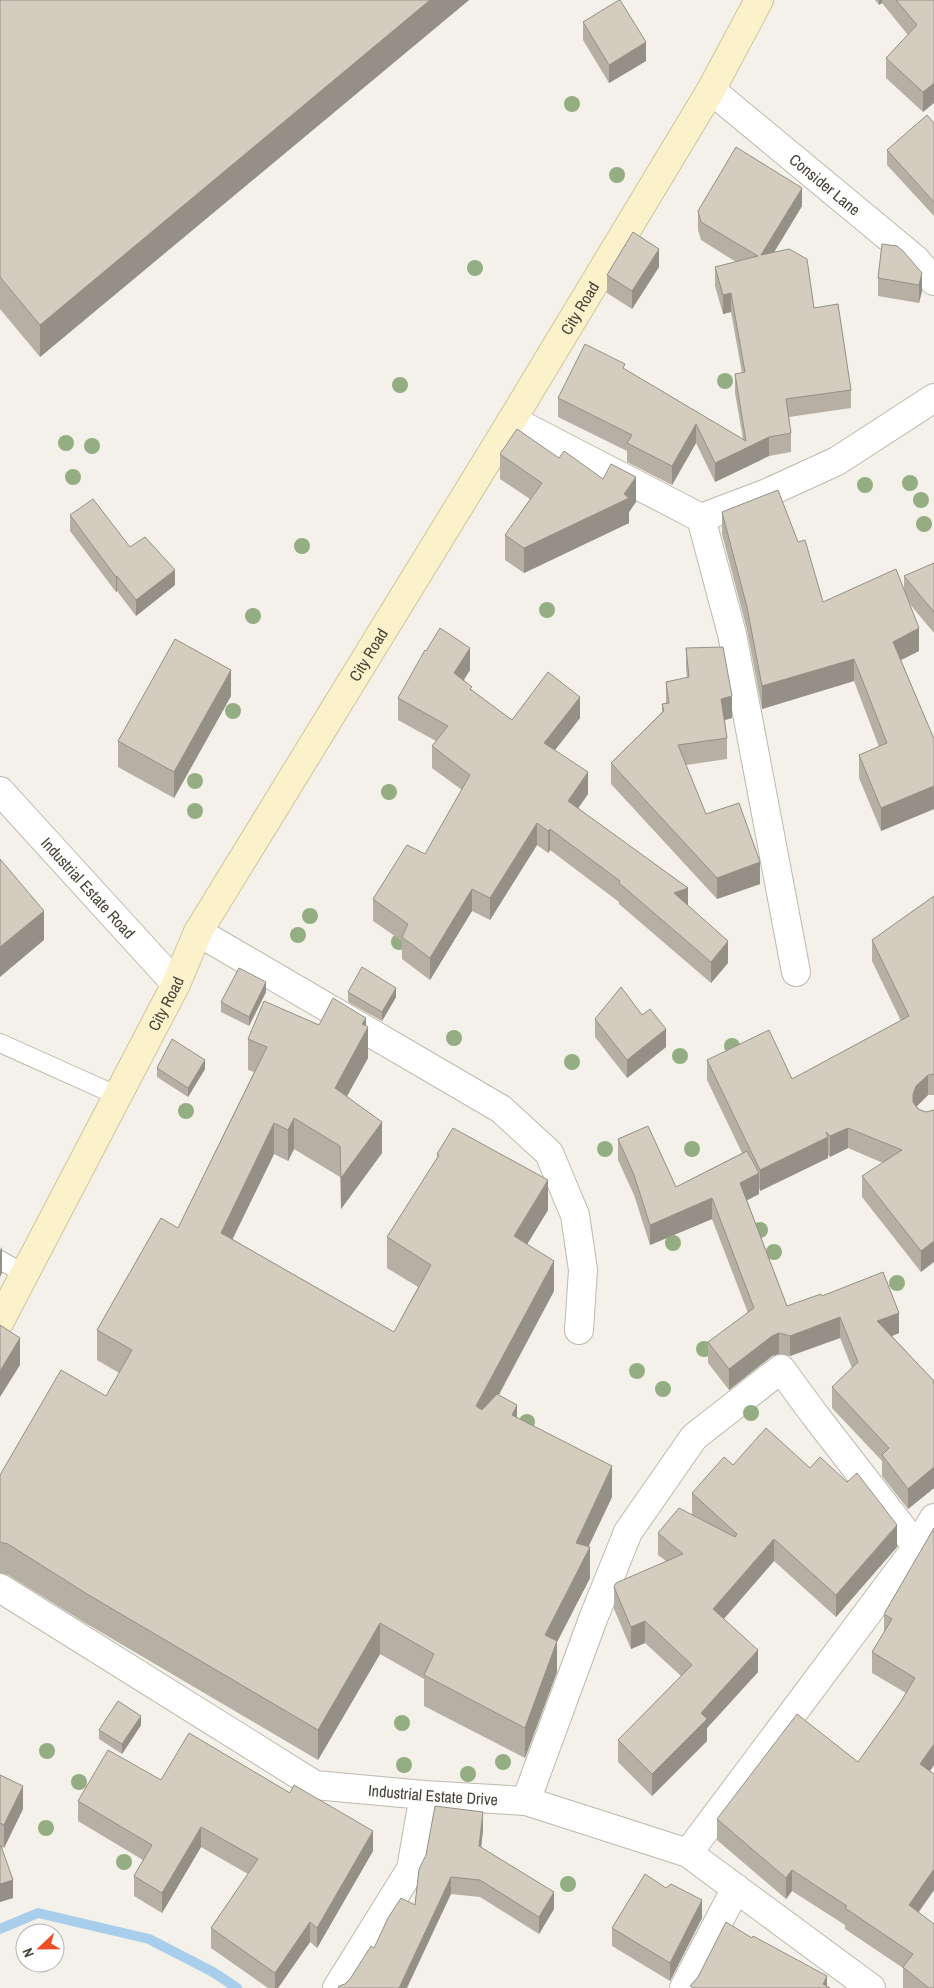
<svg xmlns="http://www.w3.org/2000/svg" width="934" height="1988" font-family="'Archivo Narrow',sans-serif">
<rect width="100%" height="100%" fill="#f3f1e9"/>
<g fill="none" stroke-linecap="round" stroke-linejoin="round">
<!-- stream -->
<polyline stroke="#a9ceec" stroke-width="10" points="0,1929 38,1913 149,1939 213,1972 237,1988"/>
<!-- service casing -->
<g stroke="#beb9ac" stroke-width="20">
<g id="service">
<polyline points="0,1043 118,1096"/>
<polyline points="0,1260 25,1274"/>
</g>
</g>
<!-- minor casing -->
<g stroke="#beb9ac" stroke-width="30">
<g id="minor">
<path id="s1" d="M711,90L915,259L934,281"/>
<polyline points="512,420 701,518 732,634 796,972"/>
<polyline points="701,518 767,493 837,461 934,398"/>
<path id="s2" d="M0,791L176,984"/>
<polyline points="198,932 501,1109 549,1153 575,1215 583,1270 579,1330"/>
<path id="s3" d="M0,1588L315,1785L424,1795L526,1801L688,1853L871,1988"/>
<polyline points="526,1801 593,1619 628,1532 694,1437 781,1369 814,1414 917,1547"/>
<polyline points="688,1853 917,1547 934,1518"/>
<polyline points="337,1988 411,1869 424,1795"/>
<polyline points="684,1988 736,1888"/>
</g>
</g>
<!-- secondary casing -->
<g stroke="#d0c59b" stroke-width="30">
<g id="secondary">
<path id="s4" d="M0,1321L176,984L198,932L512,420L711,90L759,0"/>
</g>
</g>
<!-- service -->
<use href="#service" stroke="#fff" stroke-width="18"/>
<!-- minor -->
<use href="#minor" stroke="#fff" stroke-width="28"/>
<!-- secondary -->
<use href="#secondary" stroke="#fbf2cb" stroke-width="28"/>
</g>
<!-- trees -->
<g fill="#94ad82">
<circle cx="572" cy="104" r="8"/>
<circle cx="617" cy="175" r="8"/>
<circle cx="475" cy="268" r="8"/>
<circle cx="725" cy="381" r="8"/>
<circle cx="400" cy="385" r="8"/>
<circle cx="66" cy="443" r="8"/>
<circle cx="92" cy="446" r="8"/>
<circle cx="73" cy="477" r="8"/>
<circle cx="910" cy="483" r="8"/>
<circle cx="865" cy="485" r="8"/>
<circle cx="921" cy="500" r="8"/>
<circle cx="924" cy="524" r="8"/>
<circle cx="302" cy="546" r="8"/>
<circle cx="547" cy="610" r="8"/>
<circle cx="253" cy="616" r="8"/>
<circle cx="233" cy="711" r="8"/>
<circle cx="195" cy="781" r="8"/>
<circle cx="389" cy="792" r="8"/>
<circle cx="195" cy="811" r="8"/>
<circle cx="310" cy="916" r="8"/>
<circle cx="298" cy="935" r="8"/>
<circle cx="399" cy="942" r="8"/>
<circle cx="454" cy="1038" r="8"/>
<circle cx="732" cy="1046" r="8"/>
<circle cx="680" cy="1056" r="8"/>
<circle cx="572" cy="1062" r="8"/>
<circle cx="186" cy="1111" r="8"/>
<circle cx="605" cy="1149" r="8"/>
<circle cx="692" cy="1149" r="8"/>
<circle cx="760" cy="1230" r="8"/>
<circle cx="673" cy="1243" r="8"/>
<circle cx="774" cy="1252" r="8"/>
<circle cx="897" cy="1283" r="8"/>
<circle cx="704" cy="1349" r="8"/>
<circle cx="637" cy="1371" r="8"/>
<circle cx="663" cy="1389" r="8"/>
<circle cx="751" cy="1413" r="8"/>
<circle cx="527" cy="1422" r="8"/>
<circle cx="402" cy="1723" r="8"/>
<circle cx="47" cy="1751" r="8"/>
<circle cx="503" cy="1762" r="8"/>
<circle cx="404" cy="1765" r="8"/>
<circle cx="468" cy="1774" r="8"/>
<circle cx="79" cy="1782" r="8"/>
<circle cx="46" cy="1828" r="8"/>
<circle cx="124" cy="1862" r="8"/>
<circle cx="568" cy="1884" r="8"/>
</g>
<!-- wall -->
<g fill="#b6b0a4">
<polygon points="0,0 469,0 40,357 0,309"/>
<polygon points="875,0 934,0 923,112 886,78 886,58 908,35 882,3 879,5"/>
<polygon points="583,22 646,61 609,83 583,40"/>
<polygon points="934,123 934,216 887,165 887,150"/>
<polygon points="802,206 774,252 814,308 851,390 851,408 789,417 791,433 791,452 769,456 715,482 696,443 672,485 627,462 627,451 558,417 558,398 625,370 743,439 735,393 735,374 742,373 731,312 723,314 715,286 715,267 736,262 701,240 698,230 698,211"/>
<polygon points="659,267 632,309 607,293 607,275"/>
<polygon points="922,273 922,291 919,303 878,296 878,278"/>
<polygon points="500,454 559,458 603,479 636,502 629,512 629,523 524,573 505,560 505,535 530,499 500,479"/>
<polygon points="722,512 798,542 823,602 904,591 904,576 934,563 934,633 909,603 919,651 901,660 934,739 934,809 881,831 859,778 859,755 879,747 854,681 762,709 747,630 722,534"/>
<polygon points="70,515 130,547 175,585 136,616 117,591 116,592 70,531"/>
<polygon points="686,648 732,718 725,720 727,738 727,759 686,765 706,814 760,884 717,899 611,784 611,763 662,712 662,704 666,703 666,682 687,678 686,669"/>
<polygon points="426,651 470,670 464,680 472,690 512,720 580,718 555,750 588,794 578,808 688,906 728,963 711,983 619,904 619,902 550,850 548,853 537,845 490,920 472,911 430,980 402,959 402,941 373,921 373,899 425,854 462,790 432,768 432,746 436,741 398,720 398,698"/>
<polygon points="231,696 174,798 118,767 118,741"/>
<polygon points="934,896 934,1095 928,1095 917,1106 918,1109 926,1112 921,1272 862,1197 862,1176 883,1163 848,1148 830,1157 828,1155 828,1158 760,1191 759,1188 759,1194 747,1200 787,1306 822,1296 899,1333 892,1336 934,1381 934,1488 908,1509 882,1476 882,1461 832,1408 832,1387 852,1368 840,1338 790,1356 779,1354 772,1356 729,1390 708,1363 708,1342 748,1313 712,1219 650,1245 634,1195 618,1160 618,1139 676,1187 742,1153 707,1080 707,1060 792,1079 901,1021 872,961 872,940"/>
<polygon points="266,992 249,1026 221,1012 221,1002"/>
<polygon points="348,992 396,997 382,1021 348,1002"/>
<polygon points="595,1019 666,1047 627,1078 595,1037"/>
<polygon points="319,1025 366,1027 368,1058 347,1096 382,1153 341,1209 340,1177 294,1149 288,1161 274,1154 232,1239 394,1332 418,1287 387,1268 387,1237 437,1159 437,1154 548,1210 527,1244 554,1291 499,1395 517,1418 612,1497 588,1547 590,1578 557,1642 557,1672 525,1758 424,1706 424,1679 380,1654 318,1760 87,1624 8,1575 0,1573 0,1475 106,1396 119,1373 97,1360 97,1330 178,1228 254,1072 248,1070 248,1039"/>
<polygon points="157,1068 205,1069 188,1097 157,1077"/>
<polygon points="733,1465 897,1547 836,1617 774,1561 724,1619 758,1672 707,1728 707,1741 652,1796 618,1762 618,1740 681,1676 645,1643 631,1649 614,1609 614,1587 666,1561 658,1555 658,1533 692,1515 692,1493"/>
<polygon points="934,1528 934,1765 930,1771 934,1774 934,1890 919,1912 934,1988 903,1988 903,1968 845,1929 845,1925 792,1891 786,1899 717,1840 717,1819 858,1762 900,1703 906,1693 872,1673 872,1652 884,1632 884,1614"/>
<polygon points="141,1725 122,1754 99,1739 99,1730"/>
<polygon points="0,1775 23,1809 4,1848 2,1847 13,1898 0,1902"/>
<polygon points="161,1780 373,1851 317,1948 310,1942 278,1988 268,1988 211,1948 211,1928 248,1874 201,1847 162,1913 134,1896 134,1876 143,1860 78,1821 78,1801"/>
<polygon points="483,1830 481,1848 554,1909 539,1934 480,1897 451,1894 345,1984 350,1979 374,1948 415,1905"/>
<polygon points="666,1888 702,1918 670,1981 612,1946 612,1928"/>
</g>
<!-- shaded-wall -->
<g fill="#949086">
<polygon points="430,0 469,0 40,357 40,325"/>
<polygon points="879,0 882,0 882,3 879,5"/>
<polygon points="646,42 646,61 609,83 609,65"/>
<polygon points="934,83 934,103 923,112 923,92"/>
<polygon points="802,188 802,206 761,274 761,255"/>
<polygon points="659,249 659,267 632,309 632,291"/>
<polygon points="922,273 922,291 919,303 919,285"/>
<polygon points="731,293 731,312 723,314 723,295"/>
<polygon points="696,424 696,443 672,485 672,466"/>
<polygon points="769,437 769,456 715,482 715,463"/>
<polygon points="636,477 636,502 629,512 629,523 524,573 524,548 624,494"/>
<polygon points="175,570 175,585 136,616 136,600"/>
<polygon points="117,576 117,591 116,592 116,577"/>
<polygon points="919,628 919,651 893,664 893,642"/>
<polygon points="470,648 470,670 454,695 454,673"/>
<polygon points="854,659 854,681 762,709 762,686"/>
<polygon points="231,670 231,696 174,798 174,772"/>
<polygon points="732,696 732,718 721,721 721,699"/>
<polygon points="580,697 580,718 544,764 544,743"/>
<polygon points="588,772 588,794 568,823 568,801"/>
<polygon points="934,786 934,809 881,831 881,808"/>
<polygon points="537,823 537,845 490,920 490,898"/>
<polygon points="550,829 550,850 548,853 548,831"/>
<polygon points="760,862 760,884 717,899 717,878"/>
<polygon points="688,888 688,910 674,893"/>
<polygon points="472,889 472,911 430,980 430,958"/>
<polygon points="44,911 44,940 0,977 0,947"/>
<polygon points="728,941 728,963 711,983 711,962"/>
<polygon points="266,982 266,992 249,1026 249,1017"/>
<polygon points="396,988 396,997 382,1021 382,1012"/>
<polygon points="366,1018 366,1030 368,1027 368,1058 335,1118 335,1088 362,1024"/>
<polygon points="666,1029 666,1047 627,1078 627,1060"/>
<polygon points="205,1060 205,1069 188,1097 188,1088"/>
<polygon points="928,1075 928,1095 916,1107 913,1115 913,1094 916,1086"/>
<polygon points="294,1118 294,1149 288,1161 288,1130"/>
<polygon points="382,1122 382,1153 341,1209 341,1178"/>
<polygon points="274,1123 274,1154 221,1263 221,1233"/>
<polygon points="848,1128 848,1148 830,1157 830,1136"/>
<polygon points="828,1137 828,1158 760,1191 760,1170"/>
<polygon points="759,1173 759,1194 740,1204 740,1183"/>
<polygon points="548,1180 548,1210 514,1266 514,1236"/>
<polygon points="712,1198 712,1219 650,1245 650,1225"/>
<polygon points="934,1241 934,1262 921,1272 921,1251"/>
<polygon points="2,1247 2,1273 0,1277 0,1250"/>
<polygon points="554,1261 554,1291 476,1437 476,1406"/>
<polygon points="899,1313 899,1333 877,1342 877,1321"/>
<polygon points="840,1317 840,1338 790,1356 790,1336"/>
<polygon points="779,1333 779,1354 772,1356 729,1390 729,1369 772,1336"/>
<polygon points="20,1338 20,1365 0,1397 0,1371"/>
<polygon points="517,1405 517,1436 512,1415"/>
<polygon points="612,1466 612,1497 576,1573 576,1543"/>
<polygon points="934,1467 934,1488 908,1509 908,1489"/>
<polygon points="897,1525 897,1547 836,1617 836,1595"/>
<polygon points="774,1539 774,1561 713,1631 713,1609"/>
<polygon points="590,1547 590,1578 557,1642 557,1672 525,1758 525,1728 545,1635"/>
<polygon points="645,1621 645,1643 631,1649 631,1627"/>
<polygon points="380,1623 380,1654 318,1760 318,1730"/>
<polygon points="758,1650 758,1672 707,1728 707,1741 652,1796 652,1774 701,1713"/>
<polygon points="141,1716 141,1725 122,1754 122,1744"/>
<polygon points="934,1744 934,1765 920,1785 920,1764"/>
<polygon points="23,1786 23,1809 4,1848 4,1825"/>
<polygon points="483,1812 483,1830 479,1864 479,1846"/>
<polygon points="201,1827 201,1847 162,1913 162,1893"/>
<polygon points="373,1831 373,1851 317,1948 317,1928"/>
<polygon points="934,1869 934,1890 909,1925 909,1905"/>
<polygon points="792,1870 792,1891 786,1899 786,1878"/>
<polygon points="451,1877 451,1894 407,1988 399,1988"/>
<polygon points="13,1880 13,1898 0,1902 0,1884"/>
<polygon points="554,1892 554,1909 539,1934 539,1917"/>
<polygon points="702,1900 702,1918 670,1981 670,1963"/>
<polygon points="310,1922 310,1942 278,1988 275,1988 275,1973"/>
<polygon points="827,1976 827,1988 823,1984"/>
</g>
<!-- building -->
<g fill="#d4cdbf" stroke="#949086">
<polygon points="0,0 430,0 40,325 0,277"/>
<polygon points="619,0 620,0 646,42 609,65 583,22"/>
<polygon points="896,0 934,0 934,83 923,92 886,58 917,25"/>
<polygon points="927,115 934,123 934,202 887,150"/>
<polygon points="736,147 802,188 761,255 789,249 807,259 814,308 838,304 851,390 786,399 791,433 769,437 715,463 696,424 672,466 627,443 632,435 558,398 585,344 625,364 623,368 746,441 735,374 745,372 731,293 723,295 715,267 758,256 701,222 698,211"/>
<polygon points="633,232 659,249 632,291 607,275"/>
<polygon points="882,244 897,246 904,252 922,273 919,285 878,278"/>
<polygon points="517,429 559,458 564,451 603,479 611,464 636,477 624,494 629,498 524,548 505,535 542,483 500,454"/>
<polygon points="778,490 798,542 805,540 823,602 896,569 919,628 893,642 934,739 934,786 881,808 859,755 887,743 854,659 762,686 747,607 722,512"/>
<polygon points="93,499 130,547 145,537 175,570 136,600 117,576 116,577 70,515"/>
<polygon points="934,563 934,612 904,576"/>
<polygon points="440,628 470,648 454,673 472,687 470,689 512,720 548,672 580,697 544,743 588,772 568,801 688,888 674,893 728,941 711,962 619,883 620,881 550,829 548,831 537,823 490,898 472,889 430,958 402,937 408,924 373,899 407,845 425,854 470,775 432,746 448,726 398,698 425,650 426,651"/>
<polygon points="175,639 231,670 174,772 118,741"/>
<polygon points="723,647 732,696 721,699 727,738 678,745 706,814 739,803 760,862 717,878 611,763 664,711 662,704 669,703 666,682 689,677 686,648"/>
<polygon points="0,859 44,911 0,947"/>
<polygon points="934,896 934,1074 928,1075 916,1086 913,1094 913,1102 918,1109 926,1112 934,1110 934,1241 921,1251 862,1176 902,1150 848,1128 830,1136 826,1132 828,1137 760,1170 707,1060 769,1030 792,1079 909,1016 872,940"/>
<polygon points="362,967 396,988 382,1012 348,992"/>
<polygon points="239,968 266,982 249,1017 221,1002"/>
<polygon points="621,987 642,1015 650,1009 666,1029 627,1060 595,1019"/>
<polygon points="333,998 366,1018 362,1024 368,1027 335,1088 382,1122 341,1178 340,1146 294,1118 288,1130 274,1123 221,1233 394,1332 431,1265 387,1237 439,1155 437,1154 453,1128 548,1180 514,1236 554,1261 476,1406 482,1410 497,1394 517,1405 512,1415 612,1466 576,1543 590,1547 545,1635 557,1641 525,1728 424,1675 434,1654 380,1623 318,1730 87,1594 8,1544 0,1542 0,1475 61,1370 106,1396 132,1350 97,1330 161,1218 178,1228 267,1047 248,1039 264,1001 319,1025"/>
<polygon points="172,1039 205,1060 188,1088 157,1068"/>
<polygon points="648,1126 676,1187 747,1151 759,1173 740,1183 787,1306 821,1294 822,1296 883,1272 899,1313 877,1321 934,1381 933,1382 934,1384 934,1467 908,1489 882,1455 889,1448 832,1387 858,1362 840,1317 790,1336 779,1333 772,1336 729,1369 708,1342 754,1308 712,1198 650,1225 634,1175 618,1139"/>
<polygon points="0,1325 20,1338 0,1371"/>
<polygon points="766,1428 810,1468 820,1457 847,1482 857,1473 897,1525 836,1595 774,1539 713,1609 758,1650 701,1713 707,1719 652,1774 618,1740 692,1665 645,1621 631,1627 614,1587 616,1583 683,1554 658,1533 679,1508 735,1537 737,1534 692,1493 724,1457 733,1465"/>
<polygon points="934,1528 934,1744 920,1764 934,1774 934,1869 909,1905 934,1924 934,1988 929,1988 903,1967 913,1954 845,1908 847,1906 792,1870 786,1878 717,1819 797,1714 858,1762 900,1703 915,1678 872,1652 892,1619 884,1614"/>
<polygon points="118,1701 141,1716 122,1744 99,1730"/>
<polygon points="189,1733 290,1793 294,1785 373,1831 317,1928 310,1922 275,1973 211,1928 258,1859 201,1827 162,1893 134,1876 152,1845 78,1801 108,1750 161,1780"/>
<polygon points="0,1775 23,1786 4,1825 0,1823"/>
<polygon points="435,1806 483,1812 479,1846 554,1892 539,1917 480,1880 451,1877 399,1988 338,1988 339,1986 345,1984 350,1979 371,1946 374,1948 388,1918 401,1898 415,1905 419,1869 426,1855"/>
<polygon points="0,1846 1,1846 13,1880 0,1884"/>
<polygon points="645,1874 666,1888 671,1884 702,1900 670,1963 612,1928"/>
<polygon points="726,1922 752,1938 753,1936 827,1976 823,1984 830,1988 694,1988 690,1986 698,1977"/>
</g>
<g text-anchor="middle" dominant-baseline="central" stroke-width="4" stroke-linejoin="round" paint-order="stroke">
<!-- street labels -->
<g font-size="16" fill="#474238" stroke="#fff">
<text stroke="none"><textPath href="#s1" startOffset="148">Consider Lane</textPath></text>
<text stroke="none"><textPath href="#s4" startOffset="1168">City Road</textPath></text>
<text stroke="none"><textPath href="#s4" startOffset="762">City Road</textPath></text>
<text stroke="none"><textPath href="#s2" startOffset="131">Industrial Estate Road</textPath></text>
<text stroke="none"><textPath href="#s4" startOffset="358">City Road</textPath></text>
<text stroke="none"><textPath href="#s3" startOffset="490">Industrial Estate Drive</textPath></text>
</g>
</g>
<!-- north arrow -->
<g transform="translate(40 1948) rotate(248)"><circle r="24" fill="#ffffff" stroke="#b5b3af"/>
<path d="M0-4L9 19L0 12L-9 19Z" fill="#ed4e27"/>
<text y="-8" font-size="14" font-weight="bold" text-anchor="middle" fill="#474238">N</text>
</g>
</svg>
